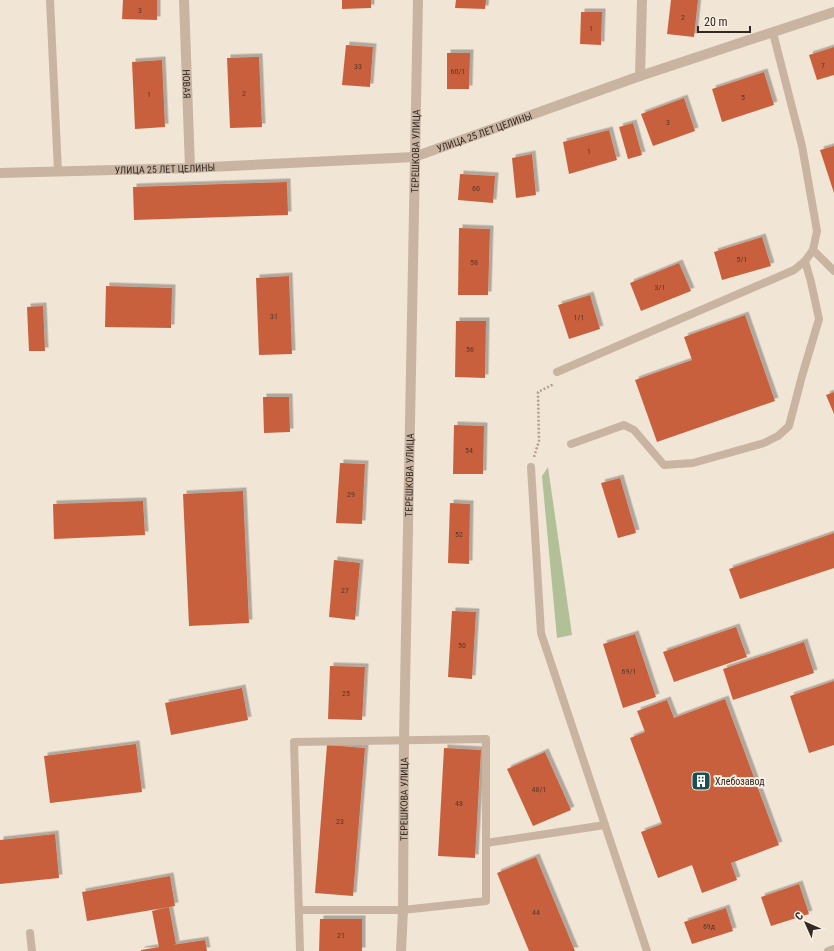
<svg xmlns="http://www.w3.org/2000/svg" width="834" height="951" font-family="'Roboto Condensed',sans-serif">
<defs>
<filter id="shadow"><feDropShadow dx="3.5" dy="-3.5" stdDeviation="0" flood-color="#0004"/></filter>
</defs>
<rect width="100%" height="100%" fill="#f1e5d6"/>
<!-- green -->
<polygon fill="#b1c096" points="548,467 572,635 557,638 542,476"/>
<!-- building -->
<g fill="#c9613c" filter="url(#shadow)">
<polygon points="123,0 157,0 157,20 122,19"/>
<polygon points="342,0 371,0 371,8 342,9"/>
<polygon points="456,0 486,0 485,9 455,8"/>
<polygon points="671,0 698,0 694,37 667,34"/>
<polygon points="581,12 602,12 601,45 580,44"/>
<polygon points="346,45 373,47 370,87 342,85"/>
<polygon points="834,47 834,75 817,80 809,55"/>
<polygon points="447,53 470,53 469,89 447,89"/>
<polygon points="259,57 262,127 230,128 227,58"/>
<polygon points="162,60 165,127 135,129 132,62"/>
<polygon points="764,72 774,105 722,122 712,89"/>
<polygon points="684,98 695,131 653,146 641,114"/>
<polygon points="633,123 642,155 628,159 619,127"/>
<polygon points="609,130 617,160 569,174 563,142"/>
<polygon points="834,146 834,193 820,150"/>
<polygon points="532,154 536,195 516,198 512,158"/>
<polygon points="460,174 495,176 493,203 458,200"/>
<polygon points="287,182 288,215 134,220 133,187"/>
<polygon points="459,228 490,229 488,295 458,295"/>
<polygon points="762,237 771,266 722,280 714,252"/>
<polygon points="679,263 691,291 641,311 630,283"/>
<polygon points="289,276 292,354 259,355 256,278"/>
<polygon points="106,286 172,288 171,328 105,327"/>
<polygon points="590,295 600,329 569,339 558,305"/>
<polygon points="43,306 45,351 29,351 27,307"/>
<polygon points="745,315 775,401 657,442 635,380 692,360 684,337"/>
<polygon points="456,321 486,321 485,378 455,377"/>
<polygon points="834,392 834,414 826,395"/>
<polygon points="263,397 289,397 290,432 264,433"/>
<polygon points="454,425 484,426 483,474 453,474"/>
<polygon points="340,463 365,464 362,524 336,523"/>
<polygon points="620,478 636,533 618,538 601,483"/>
<polygon points="243,491 249,623 189,626 183,494"/>
<polygon points="143,501 145,535 54,539 53,504"/>
<polygon points="450,503 470,504 469,564 448,563"/>
<polygon points="834,533 834,568 740,599 729,569"/>
<polygon points="334,560 360,563 355,620 329,617"/>
<polygon points="452,611 476,612 472,679 448,677"/>
<polygon points="736,627 747,657 674,682 663,652"/>
<polygon points="635,634 656,697 623,708 603,644"/>
<polygon points="804,642 814,673 733,700 723,669"/>
<polygon points="330,666 365,667 362,720 328,719"/>
<polygon points="834,681 834,745 809,753 790,696"/>
<polygon points="242,688 248,720 171,735 165,703"/>
<polygon points="725,699 779,845 731,863 737,880 702,893 692,865 658,878 641,832 662,824 630,738 645,732 637,711 667,700 674,718"/>
<polygon points="136,744 142,792 50,803 44,756"/>
<polygon points="327,745 365,748 353,896 315,893"/>
<polygon points="444,748 481,750 475,858 438,856"/>
<polygon points="545,752 571,810 533,826 507,769"/>
<polygon points="55,834 59,878 0,884 0,840"/>
<polygon points="536,857 575,951 529,951 497,873"/>
<polygon points="170,876 175,906 87,921 82,892"/>
<polygon points="799,884 809,914 771,926 761,897"/>
<polygon points="169,907 176,944 172,945 205,940 207,951 141,951 141,950 159,947 152,911"/>
<polygon points="726,908 733,931 692,944 684,922"/>
<polygon points="320,919 362,919 362,951 319,951"/>
</g>
<g fill="none" stroke-linecap="round" stroke-linejoin="round">
<!-- path -->
<polyline stroke="#b49e8c" stroke-width="2.5" stroke-dasharray="2 2" stroke-linecap="butt" points="534,457 539,441 538,392 552,385 553,383"/>
<!-- service -->
<g stroke="#c9b4a2" stroke-width="8">
<polyline points="50,0 58,172"/>
<polyline points="813,250 834,271"/>
<polyline points="557,372 794,270 805,261 813,250 817,231 802,146 773,33"/>
<polyline points="571,444 624,425 634,430 664,465 693,463 764,443 778,436 789,426 802,376 819,319 811,282 805,261"/>
<polyline points="531,467 541,633 647,951"/>
<polyline points="486,843 605,825"/>
<polyline points="299,910 403,910 486,901 486,739 294,742 300,951"/>
<polyline points="30,933 32,951"/>
<polyline points="828,951 834,949"/>
</g>
<!-- minor -->
<g stroke="#c9b4a2" stroke-width="10">
<path id="s1" d="M184,0L190,168"/>
<polyline points="640,76 642,0"/>
<path id="s2" d="M0,173L190,168L414,157L640,76L834,12"/>
<path id="s3" d="M401,951L403,910L404,740L418,0"/>
</g>
</g>
<!-- icons -->
<defs>
<g id="building-square" transform="scale(1)"><rect x="-9" y="-9" width="18" height="18" rx="4" fill="#1a5055" stroke="#f9efe2"/><path d="M-4-6H4V6H1V3H-1V6H-4ZM-2.5-4.3h1.7v1.8h-1.7ZM.8-4.3h1.7v1.8H.8ZM-2.5-1h1.7V.8h-1.7ZM.8-1h1.7V.8H.8Z" fill="#fff"/></g>
</defs>
<g fill-rule="evenodd">
<use href="#building-square" x="701" y="781"/>
</g>
<g text-anchor="middle" dominant-baseline="central" stroke-width="4" stroke-linejoin="round" paint-order="stroke">
<!-- number labels -->
<g font-size="8" fill="#58372a">
<text x="140" y="10">3</text>
<text x="683" y="17">2</text>
<text x="591" y="28">1</text>
<text x="823" y="65">7</text>
<text x="358" y="66">33</text>
<text x="458" y="71">60/1</text>
<text x="244" y="93">2</text>
<text x="149" y="94">1</text>
<text x="743" y="97">5</text>
<text x="668" y="122">3</text>
<text x="589" y="151">1</text>
<text x="476" y="188">60</text>
<text x="742" y="259">5/1</text>
<text x="474" y="262">58</text>
<text x="660" y="287">3/1</text>
<text x="274" y="316">31</text>
<text x="579" y="317">1/1</text>
<text x="470" y="349">56</text>
<text x="469" y="450">54</text>
<text x="351" y="494">29</text>
<text x="459" y="534">52</text>
<text x="345" y="590">27</text>
<text x="462" y="645">50</text>
<text x="629" y="671">69/1</text>
<text x="346" y="693">25</text>
<text x="539" y="789">48/1</text>
<text x="459" y="803">48</text>
<text x="340" y="821">23</text>
<text x="536" y="912">44</text>
<text x="709" y="926">69д</text>
<text x="341" y="935">21</text>
</g>
<!-- street labels -->
<g font-size="10" fill="#332924" stroke="#f9efe2">
<text stroke="none"><textPath href="#s1" startOffset="84">НОВАЯ</textPath></text>
<text stroke="none"><textPath href="#s2" startOffset="489">УЛИЦА 25 ЛЕТ ЦЕЛИНЫ</textPath></text>
<text stroke="none"><textPath href="#s3" startOffset="800">ТЕРЕШКОВА УЛИЦА</textPath></text>
<text stroke="none"><textPath href="#s2" startOffset="165">УЛИЦА 25 ЛЕТ ЦЕЛИНЫ</textPath></text>
<text stroke="none"><textPath href="#s3" startOffset="476">ТЕРЕШКОВА УЛИЦА</textPath></text>
<text stroke="none"><textPath href="#s3" startOffset="152">ТЕРЕШКОВА УЛИЦА</textPath></text>
</g>
<!-- poi labels -->
<g font-size="10" fill="#332924" stroke="#f9efe2" text-anchor="start">
<text x="715" y="781">Хлебозавод</text>
</g>
</g>
<!-- north arrow -->
<g transform="translate(806 923) rotate(315)" stroke="#f9efe2" stroke-width="3" paint-order="stroke">
<path d="M0-3L7 15L0 10L-7 15Z" fill="#332924"/>
<text y="-6" font-size="11" font-weight="bold" text-anchor="middle" fill="#332924">С</text>
</g>
<!-- scale -->
<path d="M698 26v6h52v-6" fill="none" stroke="#332924" stroke-width="2"/>
<text x="704" y="26" font-size="12" fill="#332924" stroke="#f9efe2" stroke-width="3" paint-order="stroke">20 m</text>
</svg>
